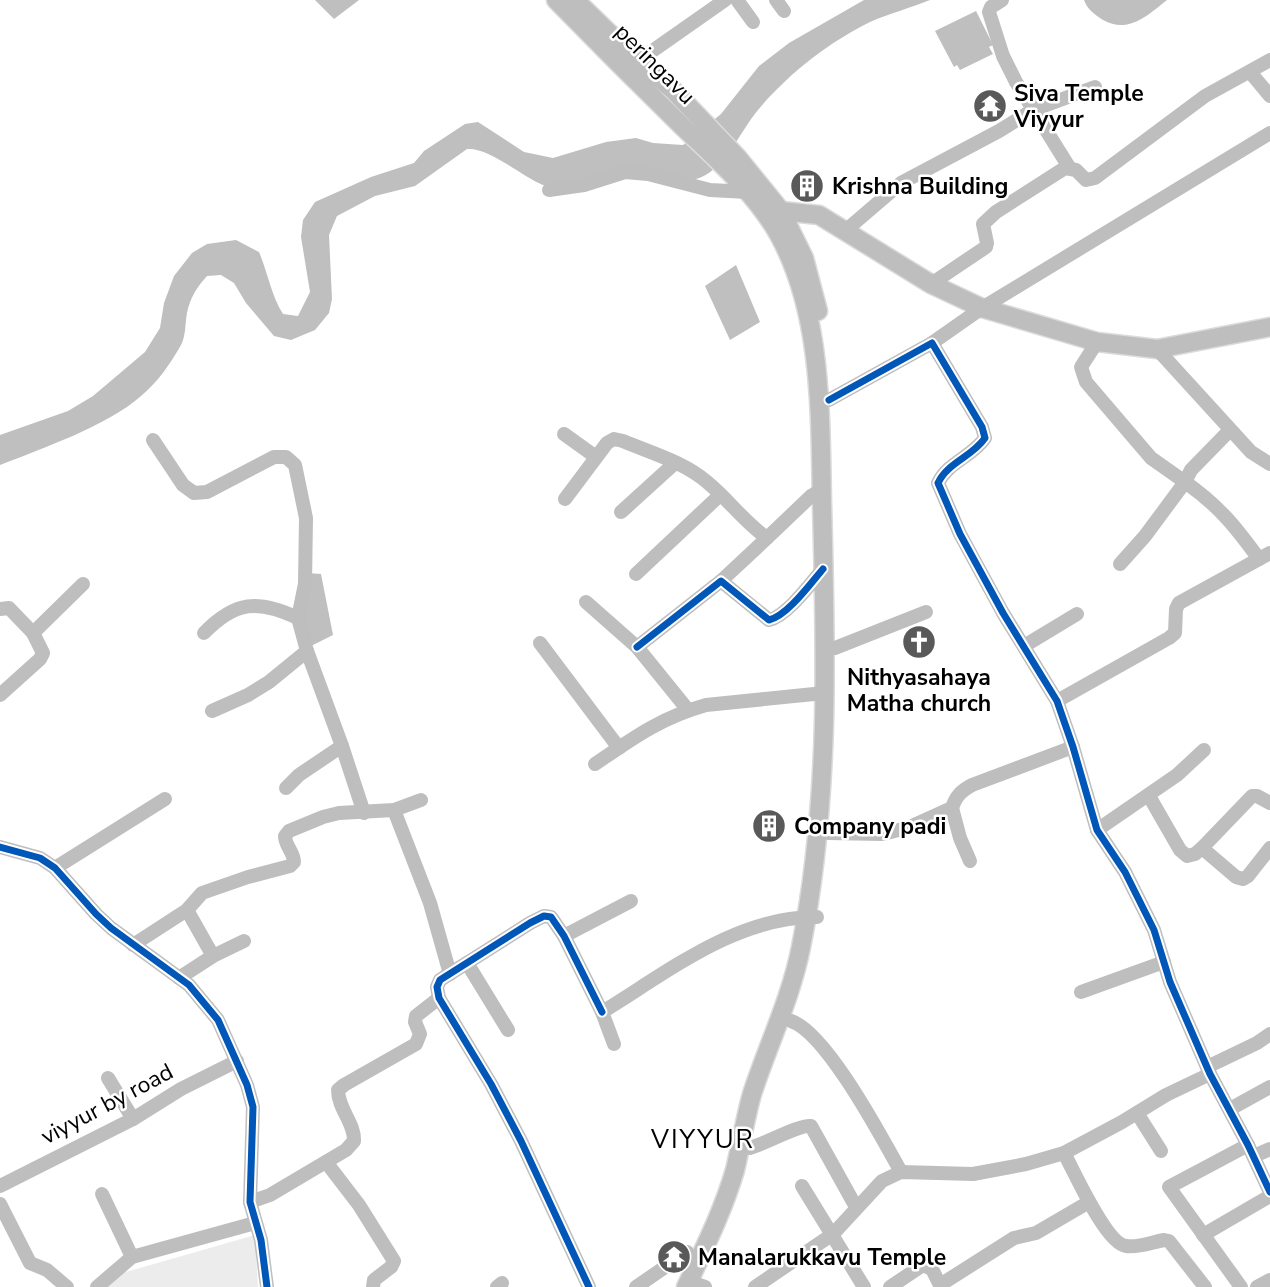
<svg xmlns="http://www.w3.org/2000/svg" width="1270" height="1287" font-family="'Nunito Sans',sans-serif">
<rect width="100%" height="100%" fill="#fff"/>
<!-- green -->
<polygon fill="#ececec" points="255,1235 258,1287 103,1287 119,1274"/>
<!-- water -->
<g fill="#bfbfbf">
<polygon points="315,0 359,0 334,19"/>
<path d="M864,0H930C911,8 890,13 870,22C829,42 787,75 758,110C740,131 720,180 689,180C673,180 658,168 642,169C623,170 556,190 543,185C521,176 489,147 467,149L415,186L375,196L337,216L329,235L332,299L329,313L315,330L291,340L274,336L246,303L234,283L221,275L207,276C197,287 190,298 187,313C185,323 186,336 181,345C171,363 157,383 141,396C107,426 43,448 0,465V435L68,411L93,396L145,352L160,328L164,303L174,276L192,253L207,244L236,240L259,252C268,273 271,295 283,314L298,316L310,292L301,237L303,220L315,202L371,177L414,163L424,151L465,124L478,122L524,152L553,158L606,142L636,138L653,143L683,145L721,114L759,66L789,43Z"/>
<path d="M1084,0H1167C1147,16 1128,34 1103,20C1095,15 1087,9 1084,0Z"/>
<polygon points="976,11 993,45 989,47 993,54 960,70 957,65 954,67 935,31"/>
<polygon points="736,265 760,322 730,340 705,286"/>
<polygon points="307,573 321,574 333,635 309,647 302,618"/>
</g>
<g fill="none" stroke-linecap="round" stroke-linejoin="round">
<!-- major casing -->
<g stroke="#dbdbdb" stroke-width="21">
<g id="major">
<path d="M556,0C597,42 639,84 681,125C716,159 755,192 779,235C823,315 820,416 822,504C826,652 830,802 801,947C791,998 768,1045 752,1094C745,1119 741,1145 735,1170C723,1211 704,1249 686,1287"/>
<polyline points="575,0 638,61 673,90 738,158 781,211 804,258 818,311"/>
<polyline points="781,211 819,215 931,284 982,308 1097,342 1157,349 1270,327"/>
</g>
</g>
<!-- minor -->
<g stroke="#bebebe" stroke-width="14">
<polyline points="737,0 753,22"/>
<polyline points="776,0 784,11"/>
<polyline points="1002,0 991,7 989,12 1003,56 1016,82 1069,167"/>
<polyline points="638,61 725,0"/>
<polyline points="1250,72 1270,96"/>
<polyline points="549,190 584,185 625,172 648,174 710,190 748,192"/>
<polyline points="845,231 901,183 999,131 1033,110 1095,87"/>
<polyline points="931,284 986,247 987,243 983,224 996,212 1065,168 1076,170 1086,180 1095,178 1205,96 1270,60"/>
<polyline points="1097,342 1081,367 1086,382 1151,458 1185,482 1191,470 1230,430"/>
<polyline points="932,343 982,308 1270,133"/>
<polyline points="1157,349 1251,452 1270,464"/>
<path d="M829,400L932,343L982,427L985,438C972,457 948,462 938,483L960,534L1003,613L1057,701L1073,747L1097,830L1125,872L1154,930L1170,982L1210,1074L1248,1145L1270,1192"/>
<polyline points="564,434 596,457"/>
<polyline points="153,440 183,485 194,493 207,492 274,457 286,457 295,465 306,518 305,584 298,618 307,651 342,746 299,775 286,788"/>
<path d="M565,499L607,443L614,439L623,441C651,453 684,462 707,482C729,500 744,522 767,538L811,496L822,490"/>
<polyline points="621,512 675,463"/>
<path d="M1120,564L1145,536L1185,482C1219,506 1235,526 1259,559"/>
<polyline points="636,574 720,495"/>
<polyline points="721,581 767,538"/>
<polyline points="586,602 637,647 688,710"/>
<polyline points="0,609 9,608 33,633 83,584"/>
<path d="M204,633C235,601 258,599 298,618"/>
<polyline points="540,643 619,748"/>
<polyline points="1024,646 1077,614"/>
<path d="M637,647L721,581L769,620C787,616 811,583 823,569"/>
<polyline points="835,648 926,612"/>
<polyline points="0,695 40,659 43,653 33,633"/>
<polyline points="1057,701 1169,638 1175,633 1176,609 1179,603 1270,553"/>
<polyline points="212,711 248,695 269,682 307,651"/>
<polyline points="342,746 364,813"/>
<path d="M595,764C633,738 660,718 706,705L824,693"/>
<polyline points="1149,796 1180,850 1187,856 1195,854 1202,848 1252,796 1257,796 1270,803"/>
<polyline points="952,808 960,838 970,861"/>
<polyline points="394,810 430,903 450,974"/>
<polyline points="1097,830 1177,775 1204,750"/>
<path d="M828,833L883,834L910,827L952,808C956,796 961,791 972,785L1073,747"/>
<polyline points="0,847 40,858 55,868 96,914 111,928 189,985 218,1020 247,1085 253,1107 250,1202 261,1240 267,1287"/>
<polyline points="1202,848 1236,877 1243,879 1248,876 1270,848"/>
<polyline points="55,868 165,799"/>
<polyline points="187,910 213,956"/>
<polyline points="564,936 631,901"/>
<path d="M133,945L187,910L202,893L248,877L290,866L294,862C294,852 285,846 285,836L289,831L323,817L339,813L394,810L421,800"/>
<polyline points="467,963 508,1030"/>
<polyline points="179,978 213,956 244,941"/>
<polyline points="1081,992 1164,962"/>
<path d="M791,1021C826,1032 882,1138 901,1172"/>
<path d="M614,1044L602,1012C668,972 737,916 817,917"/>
<polyline points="1207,1067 1257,1043 1270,1034"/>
<polyline points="108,1078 133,1119"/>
<polyline points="1230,1109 1270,1087"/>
<polyline points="1137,1113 1161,1151"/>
<path d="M750,1148C765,1144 800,1124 811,1126L856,1207"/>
<path d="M1064,1153C1074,1171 1106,1244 1126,1246C1139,1248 1152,1242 1164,1240L1169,1241L1205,1287"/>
<polyline points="1254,1156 1270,1149"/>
<polyline points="326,1162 359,1205 394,1261 391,1267 374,1280 373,1287"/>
<polyline points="0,1186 133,1119 181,1089 237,1061"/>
<polyline points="802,1186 864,1287"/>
<polyline points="102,1194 132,1257"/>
<path d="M250,1202L270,1195L346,1150L354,1141C355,1123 338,1109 338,1090L344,1085L416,1044L420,1034L415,1022L416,1016L439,998"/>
<polyline points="0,1204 30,1263 47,1270 67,1287"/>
<polyline points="1203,1235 1270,1196"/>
<polyline points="699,1285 705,1287"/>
<polyline points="940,1285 1014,1238 1036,1233 1089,1202"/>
<polyline points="97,1287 132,1257 255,1223"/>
<polyline points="497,1287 502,1283"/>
<polyline points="589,1287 521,1141 491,1084 439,998 437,987 440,980 530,923 544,916 551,917 564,936 602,1012"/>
<polyline points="636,1287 687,1252"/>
<polyline points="755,1287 833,1234 882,1181 901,1172 973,1174 1026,1164 1064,1153 1122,1122 1166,1095 1210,1074"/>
<polyline points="890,1287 923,1265 932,1269 941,1287"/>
<polyline points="1241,1287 1169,1187 1248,1145"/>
<polyline points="1257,1287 1270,1280"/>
</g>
<!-- major -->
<use href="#major" stroke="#bebebe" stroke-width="18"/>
<!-- cycleway casing -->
<g stroke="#fff" stroke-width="11">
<g id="cycleway">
<path d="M829,400L932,343L982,427L985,438C972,457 948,462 938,483L960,534L1003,613L1057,701L1073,747L1097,830L1125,872L1154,930L1170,982L1210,1074L1248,1145L1270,1192"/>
<path d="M637,647L721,581L769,620C787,616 811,583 823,569"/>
<polyline points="0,847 40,858 55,868 96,914 111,928 189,985 218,1020 247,1085 253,1107 250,1202 261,1240 267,1287"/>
<polyline points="589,1287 521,1141 491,1084 439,998 437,987 440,980 530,923 544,916 551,917 564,936 602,1012"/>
</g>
</g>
<!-- cycleway -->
<use href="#cycleway" stroke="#0057b8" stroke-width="7"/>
</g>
<!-- icons -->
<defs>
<g id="temple-disc" transform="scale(1.75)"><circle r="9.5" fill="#595959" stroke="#fff"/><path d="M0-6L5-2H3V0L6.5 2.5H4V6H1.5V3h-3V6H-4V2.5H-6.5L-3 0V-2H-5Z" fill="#fff"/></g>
<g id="building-disc" transform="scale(1.75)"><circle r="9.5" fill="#595959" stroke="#fff"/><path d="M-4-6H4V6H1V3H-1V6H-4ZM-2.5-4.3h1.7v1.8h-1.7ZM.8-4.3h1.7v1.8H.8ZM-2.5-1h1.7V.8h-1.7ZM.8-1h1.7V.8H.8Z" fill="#fff"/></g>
<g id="church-disc" transform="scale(1.75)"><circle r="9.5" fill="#595959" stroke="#fff"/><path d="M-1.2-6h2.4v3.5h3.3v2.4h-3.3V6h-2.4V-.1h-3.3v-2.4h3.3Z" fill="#fff"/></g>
</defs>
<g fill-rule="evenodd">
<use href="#temple-disc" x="990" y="106"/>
<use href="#building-disc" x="807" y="186"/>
<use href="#church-disc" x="919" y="642"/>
<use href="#building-disc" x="769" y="826"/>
<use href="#temple-disc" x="674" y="1257"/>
</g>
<g text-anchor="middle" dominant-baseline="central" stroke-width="5" stroke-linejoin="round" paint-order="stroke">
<!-- street labels -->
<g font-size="23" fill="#000" stroke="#fff">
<text transform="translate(655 64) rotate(45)">peringavu</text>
<text transform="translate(107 1104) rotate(-28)">viyyur by road</text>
</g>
<!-- poi labels -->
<g font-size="23" font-weight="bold" fill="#000" stroke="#fff" text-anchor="start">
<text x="1014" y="93">Siva Temple<tspan x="1014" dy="26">Viyyur</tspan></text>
<text x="832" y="186">Krishna Building</text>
<text x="919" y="677" text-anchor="middle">Nithyasahaya<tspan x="919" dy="26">Matha church</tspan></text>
<text x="794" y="826">Company padi</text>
<text x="698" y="1257">Manalarukkavu Temple</text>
</g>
<!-- quarter labels -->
<g font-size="26" letter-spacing="2" fill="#000" stroke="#fff">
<text x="703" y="1139">VIYYUR</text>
</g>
</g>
</svg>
